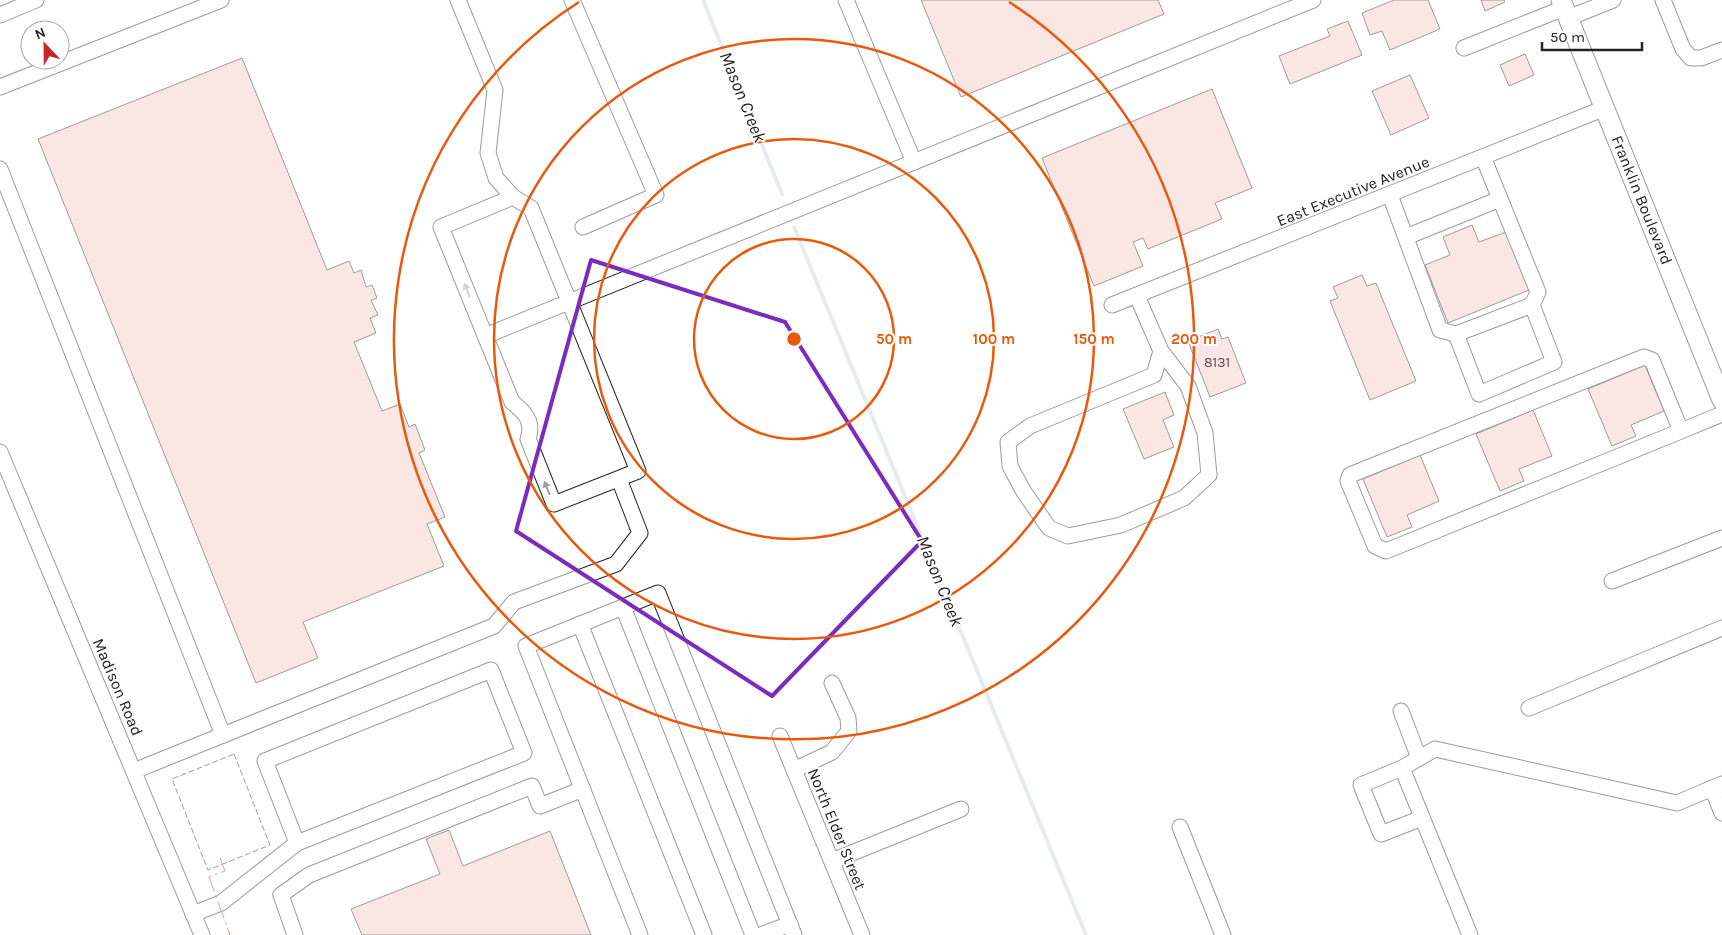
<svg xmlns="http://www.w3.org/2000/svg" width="1722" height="935" font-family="Karla,sans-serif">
<rect width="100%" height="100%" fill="#fff"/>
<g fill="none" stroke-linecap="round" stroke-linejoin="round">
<!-- stream -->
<g stroke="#c7d3dd" stroke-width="4">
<polyline points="703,0 782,194"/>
<polyline points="794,227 1086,935"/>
</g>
</g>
<!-- building -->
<g fill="#f3c9c0" stroke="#222">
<polygon points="921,0 1158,0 1164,14 961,97"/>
<polygon points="1394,0 1428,0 1440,29 1390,50 1382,31 1370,35 1362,13"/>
<polygon points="1481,0 1504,0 1505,2 1485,11"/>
<polygon points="1348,21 1362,55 1290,84 1279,56 1330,36 1327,29"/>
<polygon points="1525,54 1534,75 1509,86 1500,65"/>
<polygon points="242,58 327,270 349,261 354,273 361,270 366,287 372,285 377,298 371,300 378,315 370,318 376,333 354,342 382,411 400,404 409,427 415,424 425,450 419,453 445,517 427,524 444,566 303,622 318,658 256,683 38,139"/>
<polygon points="1410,75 1429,118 1391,135 1372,91"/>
<polygon points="1212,89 1252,188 1215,203 1222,219 1148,249 1143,238 1133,242 1143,266 1094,286 1042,158"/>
<polygon points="1472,225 1479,242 1506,232 1529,290 1448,323 1425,265 1450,255 1443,237"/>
<polygon points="1362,275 1367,286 1376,283 1416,381 1370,400 1330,301 1338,298 1333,287"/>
<polygon points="1218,329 1222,339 1228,337 1246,383 1210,397 1188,341"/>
<polygon points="1645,365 1664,411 1631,425 1636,436 1612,446 1588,389"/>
<polygon points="1165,392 1174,415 1163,420 1174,447 1144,459 1123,409"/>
<polygon points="1533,410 1552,456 1519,469 1524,481 1500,491 1476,434"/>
<polygon points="1420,455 1439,501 1407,515 1412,527 1387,537 1363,479"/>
<polygon points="449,830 463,866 550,831 591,935 362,935 351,909 440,874 426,839"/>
</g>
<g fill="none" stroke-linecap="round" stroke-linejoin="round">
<!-- minor casing -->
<g stroke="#222" stroke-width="17">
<g id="minor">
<path d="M458,0L495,90L488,153L496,178L513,197L531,208L638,471L554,504L528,439C534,422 525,412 512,402L441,227L513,197"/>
<polyline points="572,0 656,195 583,227"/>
<polyline points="846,0 914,162"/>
<polyline points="1663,0 1683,49 1691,58 1701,58 1722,50"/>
<polyline points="0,15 36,0"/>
<polyline points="1568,18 1613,0"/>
<polyline points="1464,48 1564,8"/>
<polyline points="0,87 221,0"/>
<polyline points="0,169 223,735 134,771"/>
<polyline points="1390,195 1440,330 1456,334 1479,394 1554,362 1532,305 1538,292 1483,157"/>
<polyline points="1406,237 1500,199"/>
<polyline points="1137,296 1161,351 1154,375 1030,426 1008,442 1010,466 1024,492 1049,528 1068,536 1121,525 1184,498 1209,475 1205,433 1188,386 1161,351"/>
<polyline points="1112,305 1605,108"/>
<polyline points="1456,334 1532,305"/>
<polyline points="485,336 1313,0"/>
<polyline points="1681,431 1652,360 1644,357 1350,475 1348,481 1375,546 1386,551 1681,431 1722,414"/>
<polyline points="0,452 202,935"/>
<polyline points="1612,581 1722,538"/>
<polyline points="623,607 753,935"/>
<polyline points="580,624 704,935"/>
<polyline points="1529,708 1722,628"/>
<polyline points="1401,711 1419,758"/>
<polyline points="223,735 494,626 514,602 616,564 640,533 619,479"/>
<polyline points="780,736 862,935"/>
<polyline points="1402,768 1470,935"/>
<polyline points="794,770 832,752 849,731 848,718 832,683"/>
<polyline points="1712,788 1722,813"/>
<polyline points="1422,818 1381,834 1361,785 1402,768 1435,749 1677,803 1722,784"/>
<polyline points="1180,827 1223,935"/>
<polyline points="832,861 961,809"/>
<polyline points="193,914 221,903 297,843 524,753 491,670 265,761 297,843"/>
<polyline points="295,935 281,895 309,875 532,786 540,806 583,789"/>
<polyline points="640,935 526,646 658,593 794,935"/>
<polyline points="761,935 790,924"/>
</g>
</g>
<!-- major casing -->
<g stroke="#222" stroke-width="21">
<polyline id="major" points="1561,0 1722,400"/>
</g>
<!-- minor -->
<use href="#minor" stroke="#fff" stroke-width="15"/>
<!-- major -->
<use href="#major" stroke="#fff" stroke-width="19"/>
<!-- fence -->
<polygon stroke="#222" stroke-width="1" stroke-dasharray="6 2.5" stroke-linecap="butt" points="234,754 270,845 208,870 172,779"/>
<!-- power -->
<polyline stroke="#c62828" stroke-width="1" stroke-dasharray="18 4 2.5 4" stroke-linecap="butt" points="220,858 225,871 209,877 230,935"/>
</g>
<!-- one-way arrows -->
<defs><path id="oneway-solid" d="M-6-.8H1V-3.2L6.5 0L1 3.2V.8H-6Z" transform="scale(1.25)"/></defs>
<g fill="#9c9c9c">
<use href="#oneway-solid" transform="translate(467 290) rotate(-112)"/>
<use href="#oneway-solid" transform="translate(547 488) rotate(-112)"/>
</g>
<!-- marked area -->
<path d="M0 0H1722V935H0ZM591,260L785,322L922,541L772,696L516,531Z" fill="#fff" fill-opacity=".55" fill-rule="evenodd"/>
<path fill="none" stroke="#7b2cbf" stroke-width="4" stroke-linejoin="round" d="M591,260L785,322L922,541L772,696L516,531Z"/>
<!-- distance rings -->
<g fill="none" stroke="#e8590c" stroke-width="2.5">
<circle cx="794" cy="339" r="100"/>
<circle cx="794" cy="339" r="200"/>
<circle cx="794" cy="339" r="300"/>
<path d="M1009 2A400 400 0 1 1 579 2"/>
</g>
<g text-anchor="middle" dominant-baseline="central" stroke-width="4" stroke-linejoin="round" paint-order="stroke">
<!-- number labels -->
<g font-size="14" fill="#564c4a">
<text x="1217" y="362">8131</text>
</g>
<!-- street labels -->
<g font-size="16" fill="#222" stroke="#fff">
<text transform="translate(1353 191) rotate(-22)">East Executive Avenue</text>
<text transform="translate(1642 200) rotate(68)">Franklin Boulevard</text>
<text transform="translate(118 687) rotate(67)">Madison Road</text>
<text transform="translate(837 829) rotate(68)">North Elder Street</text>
</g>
<!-- water labels -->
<g font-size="18" font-style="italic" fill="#222" stroke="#fff">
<text transform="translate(743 97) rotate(68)">Mason Creek</text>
<text transform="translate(940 581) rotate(68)">Mason Creek</text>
</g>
</g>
<circle cx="794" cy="339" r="8" fill="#e8590c" stroke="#fff" stroke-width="2.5"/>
<g font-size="15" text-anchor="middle" font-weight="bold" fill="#e8590c" stroke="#fff" stroke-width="4" stroke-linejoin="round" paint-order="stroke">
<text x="894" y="344">50 m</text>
<text x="994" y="344">100 m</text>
<text x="1094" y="344">150 m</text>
<text x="1194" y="344">200 m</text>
</g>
<!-- north arrow -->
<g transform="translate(45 45) rotate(338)"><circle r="24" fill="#ffffff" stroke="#a7a7a7"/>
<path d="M0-4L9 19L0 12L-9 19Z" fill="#c62828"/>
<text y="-8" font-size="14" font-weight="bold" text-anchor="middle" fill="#222222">N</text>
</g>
<!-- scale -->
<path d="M1542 42v8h100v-8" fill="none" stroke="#222222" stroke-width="2.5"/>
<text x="1550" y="42" font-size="15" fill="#222222" stroke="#ffffff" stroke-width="4" paint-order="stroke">50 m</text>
</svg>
